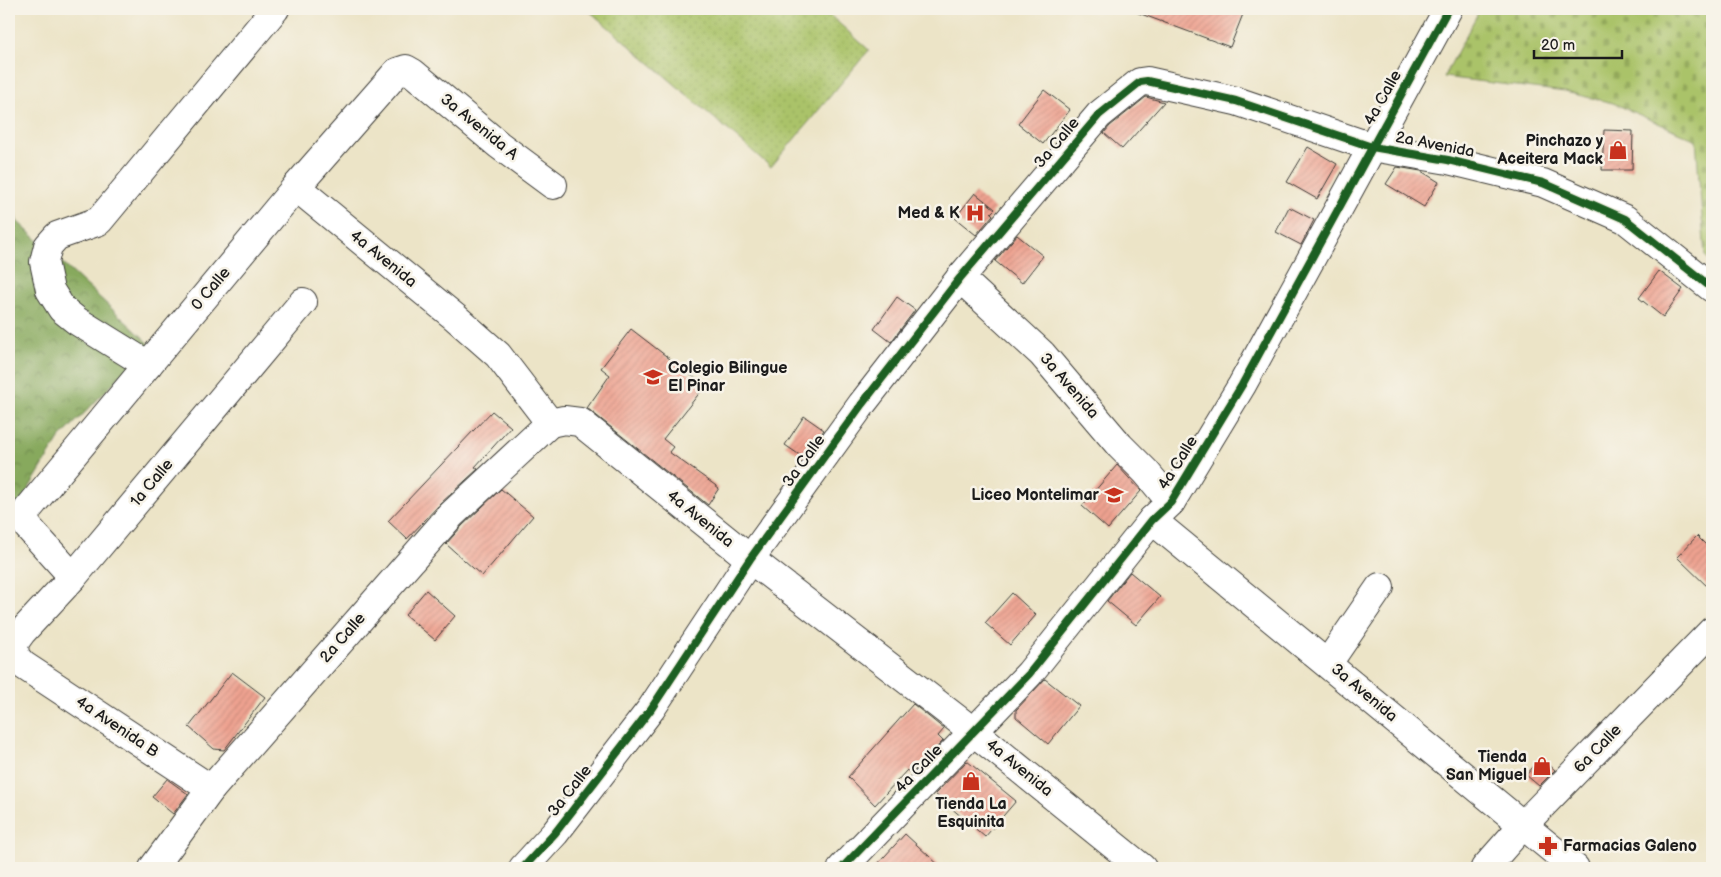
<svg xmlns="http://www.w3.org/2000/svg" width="1721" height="877" font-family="'Balsamiq Sans',sans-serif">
<defs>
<pattern id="grass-dots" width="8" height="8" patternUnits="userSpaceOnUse" patternTransform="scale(1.25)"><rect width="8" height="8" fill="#aac369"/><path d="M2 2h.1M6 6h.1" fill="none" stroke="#92a75a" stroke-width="1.8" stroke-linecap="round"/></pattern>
<pattern id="forest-crowns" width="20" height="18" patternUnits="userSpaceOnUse" patternTransform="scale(1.25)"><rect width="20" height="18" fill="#87a95d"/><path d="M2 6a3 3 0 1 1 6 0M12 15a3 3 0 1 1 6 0" fill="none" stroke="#6e894c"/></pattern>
<pattern id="cemetery-stones" width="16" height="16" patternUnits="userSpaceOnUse" patternTransform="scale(1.25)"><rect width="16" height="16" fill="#aac369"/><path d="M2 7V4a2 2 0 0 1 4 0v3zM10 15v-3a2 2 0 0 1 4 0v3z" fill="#92a75a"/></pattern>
<pattern id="building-hatch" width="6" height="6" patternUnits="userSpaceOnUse" patternTransform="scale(1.25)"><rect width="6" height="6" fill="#eea290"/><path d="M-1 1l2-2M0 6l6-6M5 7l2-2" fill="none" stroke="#cc8b7c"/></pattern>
</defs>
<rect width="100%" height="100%" fill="#f7f3e8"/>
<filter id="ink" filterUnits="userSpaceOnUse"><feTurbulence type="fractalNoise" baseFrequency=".02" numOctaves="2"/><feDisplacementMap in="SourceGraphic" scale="10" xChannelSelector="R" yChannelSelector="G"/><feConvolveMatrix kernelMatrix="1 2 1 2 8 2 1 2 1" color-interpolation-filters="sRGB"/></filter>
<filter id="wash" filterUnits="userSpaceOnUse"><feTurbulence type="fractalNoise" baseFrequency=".0096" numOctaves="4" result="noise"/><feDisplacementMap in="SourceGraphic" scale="20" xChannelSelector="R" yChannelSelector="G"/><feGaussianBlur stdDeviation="1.12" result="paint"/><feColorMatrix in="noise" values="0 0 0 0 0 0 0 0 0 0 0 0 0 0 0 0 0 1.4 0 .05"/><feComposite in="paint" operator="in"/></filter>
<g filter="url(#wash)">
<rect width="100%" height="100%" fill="#ece4c7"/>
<!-- grass -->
<polygon fill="url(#grass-dots)" stroke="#637042" points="587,9 823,9 869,50 771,167"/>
<!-- forest -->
<polygon fill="url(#forest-crowns)" stroke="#52623c" points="9,189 17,221 151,345 59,439 9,521"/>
<!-- cemetery -->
<polygon fill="url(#cemetery-stones)" stroke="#637042" points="1480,9 1712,9 1712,263 1705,256 1696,140 1613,103 1565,92 1444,77"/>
<g id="blocks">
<!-- building -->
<g fill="url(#building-hatch)">
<polygon points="1133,9 1245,9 1230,47 1133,11"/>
<polygon points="1044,90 1070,110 1043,144 1018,124"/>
<polygon points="1146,97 1164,102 1122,149 1104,133 1110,126"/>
<polygon points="1604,130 1633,131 1632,170 1602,170"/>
<polygon points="1308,147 1337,164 1317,199 1287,182"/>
<polygon points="1397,167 1421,171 1439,182 1424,207 1386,184"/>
<polygon points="975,193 995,209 991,213 993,215 976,235 955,218"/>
<polygon points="1289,207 1314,220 1301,245 1276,232"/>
<polygon points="1017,235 1043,256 1022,283 995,261"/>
<polygon points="1659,271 1683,289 1663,317 1639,298"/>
<polygon points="897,297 915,310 891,342 874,329"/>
<polygon points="631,329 705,386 663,439 673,447 669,452 719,488 708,505 587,408 610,375 601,368"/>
<polygon points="492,411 511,427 475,467 478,469 440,504 407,539 388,521"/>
<polygon points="804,416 824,430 804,458 785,445"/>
<polygon points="1117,465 1141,491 1108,529 1082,506"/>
<polygon points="501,489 533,516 482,576 446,544 462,526"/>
<polygon points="1697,536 1712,551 1712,591 1677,557"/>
<polygon points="1130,572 1160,597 1136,625 1107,601"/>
<polygon points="426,590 455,616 435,640 405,615"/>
<polygon points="1012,593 1036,615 1010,645 985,623"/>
<polygon points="232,672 265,697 224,750 214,749 189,727"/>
<polygon points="1045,679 1079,706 1048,744 1016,717 1016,710"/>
<polygon points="913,704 944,729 938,736 943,741 911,774 907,770 875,805 848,777"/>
<polygon points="1541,758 1555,770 1539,786 1526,775"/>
<polygon points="967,761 1016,801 985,837 935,794"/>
<polygon points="167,779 188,794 173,814 152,797"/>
<polygon points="905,834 942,868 874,868"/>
</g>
</g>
</g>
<g filter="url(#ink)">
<use href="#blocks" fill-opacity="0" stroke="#3b3a36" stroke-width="1"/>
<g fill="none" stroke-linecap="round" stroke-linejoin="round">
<!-- street casing -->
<g stroke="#3b3a36" stroke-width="30">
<g id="street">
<polyline points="296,187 456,318 498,355 550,423"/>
<polyline points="960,278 1042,354 1120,446 1146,472 1171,502"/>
<polyline points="148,365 77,321 62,309 50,290 44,262 48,246 57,236 99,221 275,9"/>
<polyline points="550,423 564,420 580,422 750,559 974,732 1142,868"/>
<polyline points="1152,520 1575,868"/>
<polyline points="73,577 28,527 24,518 28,509 296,187 397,72 406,69 413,73 499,145 553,185"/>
<polyline points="1328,663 1380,587"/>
<polyline points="211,789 23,665 15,656 14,643 22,632 73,577 303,302"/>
<polyline points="153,868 211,789 451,515 550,423"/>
<polyline points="523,868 555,833 651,709 750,559 862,404 960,278 1099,115 1140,82 1147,81 1236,101 1372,147 1448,160 1543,183 1625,219 1712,288"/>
<polyline points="842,868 1029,674 1152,520 1171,502 1242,385 1448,9"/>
</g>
</g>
<!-- secondary casing -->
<g stroke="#3b3a36" stroke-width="30">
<polyline id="secondary" points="1485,868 1523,825 1712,631"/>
</g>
<!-- street -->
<use href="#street" stroke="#fff" stroke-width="28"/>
<!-- secondary -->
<use href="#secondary" stroke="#fff" stroke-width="28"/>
<!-- cycleway casing -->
<g stroke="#f7f3e8" stroke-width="11">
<g id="cycleway">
<polyline points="523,868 555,833 651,709 750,559 862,404 960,278 1099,115 1140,82 1147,81 1236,101 1372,147 1448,160 1543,183 1625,219 1712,288"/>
<polyline points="842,868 1029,674 1152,520 1171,502 1242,385 1448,9"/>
</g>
</g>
<!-- cycleway -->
<use href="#cycleway" stroke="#1b5e20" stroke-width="8"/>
</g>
</g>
<!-- icons -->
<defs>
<g id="shop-bare" transform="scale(1.5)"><path d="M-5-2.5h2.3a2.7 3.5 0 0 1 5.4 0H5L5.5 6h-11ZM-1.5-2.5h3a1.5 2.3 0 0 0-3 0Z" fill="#c8321e" stroke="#f7f3e8" stroke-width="2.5" paint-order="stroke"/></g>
<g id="hospital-bare" transform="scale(1.5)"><path d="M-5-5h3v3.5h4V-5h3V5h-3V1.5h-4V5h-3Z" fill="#c8321e" stroke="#f7f3e8" stroke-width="2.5" paint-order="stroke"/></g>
<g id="school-bare" transform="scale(1.5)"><path d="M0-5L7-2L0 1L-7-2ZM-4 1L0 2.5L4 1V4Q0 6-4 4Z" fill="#c8321e" stroke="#f7f3e8" stroke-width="2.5" paint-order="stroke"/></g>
<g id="pharmacy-bare" transform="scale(1.5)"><path d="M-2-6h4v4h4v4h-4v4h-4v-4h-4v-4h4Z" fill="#c8321e" stroke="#f7f3e8" stroke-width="2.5" paint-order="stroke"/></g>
</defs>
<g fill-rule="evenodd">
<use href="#shop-bare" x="1618" y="150"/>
<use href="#hospital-bare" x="975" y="213"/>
<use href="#school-bare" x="653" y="377"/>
<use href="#school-bare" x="1114" y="495"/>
<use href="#shop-bare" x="1542" y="766"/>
<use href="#shop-bare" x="971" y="781"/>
<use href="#pharmacy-bare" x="1548" y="846"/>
</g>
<g text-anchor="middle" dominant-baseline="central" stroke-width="5" stroke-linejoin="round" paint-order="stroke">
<!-- street labels -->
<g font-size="16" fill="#1c1c1c" stroke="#f7f3e8">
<text transform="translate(1383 98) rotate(-61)">4a Calle</text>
<text transform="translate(479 127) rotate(39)">3a Avenida A</text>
<text transform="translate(1057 143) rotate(-50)">3a Calle</text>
<text transform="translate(1435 145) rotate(11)">2a Avenida</text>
<text transform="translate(383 259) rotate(39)">4a Avenida</text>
<text transform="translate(211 289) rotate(-50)">0 Calle</text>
<text transform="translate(1069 386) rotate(49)">3a Avenida</text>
<text transform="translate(804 461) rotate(-54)">3a Calle</text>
<text transform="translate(1178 463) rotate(-58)">4a Calle</text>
<text transform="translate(152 483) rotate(-50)">1a Calle</text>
<text transform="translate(700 519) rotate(39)">4a Avenida</text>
<text transform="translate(343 638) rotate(-49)">2a Calle</text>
<text transform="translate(1364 693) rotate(40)">3a Avenida</text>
<text transform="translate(117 727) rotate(34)">4a Avenida B</text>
<text transform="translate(1598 749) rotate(-46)">6a Calle</text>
<text transform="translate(1019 768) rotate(39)">4a Avenida</text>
<text transform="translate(919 769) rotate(-46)">4a Calle</text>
<text transform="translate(570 791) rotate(-52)">3a Calle</text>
</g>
<!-- poi labels -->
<g font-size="16" font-weight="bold" fill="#1c1c1c" stroke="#f7f3e8" text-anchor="end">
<text x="1603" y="141">Pinchazo y<tspan x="1603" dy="18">Aceitera Mack</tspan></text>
<text x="960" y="213">Med &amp; K</text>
<text x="668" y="368" text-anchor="start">Colegio Bilingue<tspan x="668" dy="18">El Pinar</tspan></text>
<text x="1099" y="495">Liceo Montelimar</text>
<text x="1527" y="757">Tienda<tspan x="1527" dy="18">San Miguel</tspan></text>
<text x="971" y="804" text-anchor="middle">Tienda La<tspan x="971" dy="18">Esquinita</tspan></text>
<text x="1563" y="846" text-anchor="start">Farmacias Galeno</text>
</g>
</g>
<!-- margin -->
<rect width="1721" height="877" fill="none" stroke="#f7f3e8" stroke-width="30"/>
<!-- scale -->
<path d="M1534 50v8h88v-8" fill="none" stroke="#1c1c1c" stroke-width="2.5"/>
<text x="1541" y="50" font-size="15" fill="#1c1c1c" stroke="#f7f3e8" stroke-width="4" paint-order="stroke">20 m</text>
</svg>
